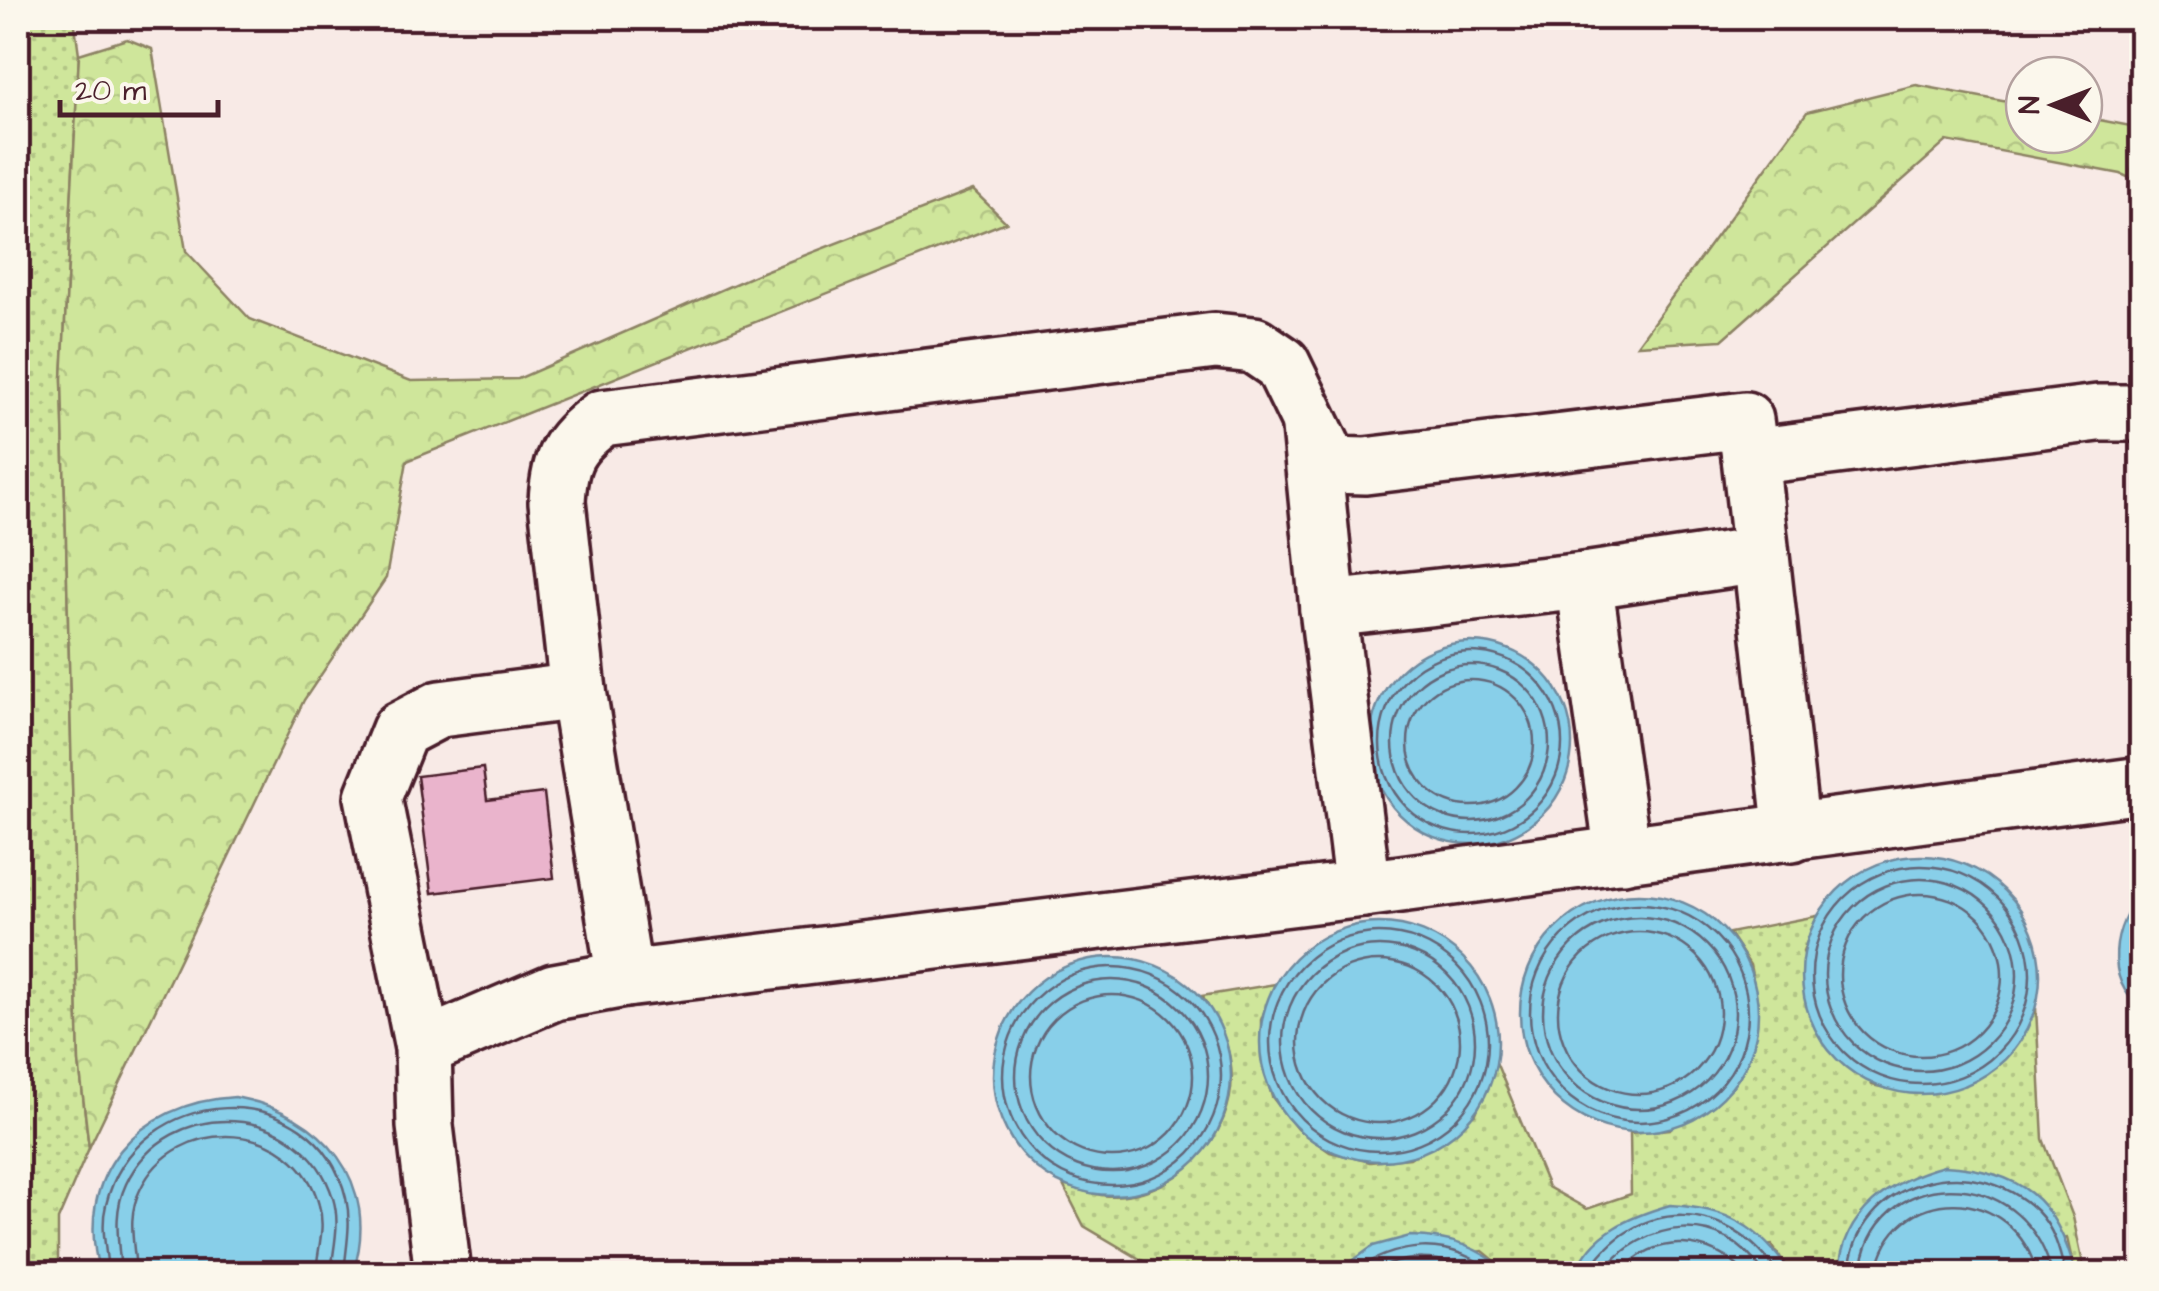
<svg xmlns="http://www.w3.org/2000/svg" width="2159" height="1291" font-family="'Architects Daughter',sans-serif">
<defs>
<pattern id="grass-dots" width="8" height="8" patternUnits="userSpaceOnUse" patternTransform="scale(2.5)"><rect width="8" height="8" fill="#cfe69b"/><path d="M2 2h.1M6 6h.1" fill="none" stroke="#b3c586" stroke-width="1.8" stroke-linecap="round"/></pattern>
<pattern id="forest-crowns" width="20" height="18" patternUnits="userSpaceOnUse" patternTransform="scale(2.5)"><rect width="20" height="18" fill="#cfe69b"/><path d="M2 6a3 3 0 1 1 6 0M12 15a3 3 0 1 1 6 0" fill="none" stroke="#b3c586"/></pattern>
</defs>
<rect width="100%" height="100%" fill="#f8eae6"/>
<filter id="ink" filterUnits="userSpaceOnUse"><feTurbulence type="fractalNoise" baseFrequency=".01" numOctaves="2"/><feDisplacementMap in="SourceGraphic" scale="20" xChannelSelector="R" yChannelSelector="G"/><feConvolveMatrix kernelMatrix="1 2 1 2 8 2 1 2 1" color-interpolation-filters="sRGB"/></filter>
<g filter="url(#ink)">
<!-- grass -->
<g fill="url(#grass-dots)" stroke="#8c8263" stroke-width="2.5">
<polygon points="18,18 74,18 79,54 62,379 79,1062 89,1148 58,1220 58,1274 18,1273"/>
<path d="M1817,916L1803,952L1872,1085C1953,1105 2000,1083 2036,1008L2043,1139L2073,1217L2085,1273H2075L2067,1238L1839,1262V1274L1790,1273L1772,1245L1579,1266L1576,1273H1510L1483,1251L1342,1266L1336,1273H1181L1145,1262L1084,1226L1063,1185C1075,1188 1088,1193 1101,1195C1171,1204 1239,1137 1231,1066C1228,1039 1216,1019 1202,996L1275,984L1261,1020V1058L1272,1097L1297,1129L1330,1152L1370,1162L1410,1158L1476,1113L1496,1062L1548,1187L1587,1209L1631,1194L1630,1133L1670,1129L1758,1005L1750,965L1729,933Z"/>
</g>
<!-- forest -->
<g fill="url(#forest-crowns)" stroke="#8c8263" stroke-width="2.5">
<polygon points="127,39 152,49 186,251 250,319 411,381 518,379 762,272 973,190 1006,222 407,461 386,578 304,700 89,1148 79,1062 62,379 79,54"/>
<polygon points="1916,85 2024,105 2024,135 2084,135 2084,117 2141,128 2141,183 2121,174 1947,141 1722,340 1637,345 1807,112"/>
</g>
<!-- water -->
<g fill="#88cfe9" stroke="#6f899d" stroke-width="2.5">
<circle cx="1471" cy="743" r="101"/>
<circle cx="1921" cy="975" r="119"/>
<path d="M2141,893V1008C2103,978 2113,926 2141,893Z"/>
<circle cx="1639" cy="1013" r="119"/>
<circle cx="1379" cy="1042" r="119"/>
<circle cx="1112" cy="1076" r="119"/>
<path d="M235,1097C323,1113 382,1182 353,1273H100C72,1175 138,1102 235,1097Z"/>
<path d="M1944,1166C2020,1170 2057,1199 2075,1273H1839C1842,1212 1891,1180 1944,1166Z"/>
<path d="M1670,1205C1726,1208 1760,1226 1790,1273H1576C1591,1232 1632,1216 1670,1205Z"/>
<path d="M1410,1236C1452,1237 1478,1247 1510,1273H1336L1373,1246Z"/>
</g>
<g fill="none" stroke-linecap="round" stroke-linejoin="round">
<!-- shore -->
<g stroke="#636577" stroke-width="2.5">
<circle cx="1471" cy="743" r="91"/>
<circle cx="1471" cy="743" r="78"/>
<circle cx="1471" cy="743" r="63"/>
<circle cx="1921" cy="975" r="109"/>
<circle cx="1921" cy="975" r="96"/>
<circle cx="1921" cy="975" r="81"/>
<circle cx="1639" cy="1013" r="109"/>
<circle cx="1639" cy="1013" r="96"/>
<circle cx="1639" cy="1013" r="81"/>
<circle cx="1379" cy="1042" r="109"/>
<circle cx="1379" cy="1042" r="96"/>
<circle cx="1379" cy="1042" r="81"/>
<circle cx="1112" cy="1076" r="109"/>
<circle cx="1112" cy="1076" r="96"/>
<circle cx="1112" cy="1076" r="81"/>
<path d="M108,1274C107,1250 100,1228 106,1205C135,1082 316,1072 346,1198C352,1225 346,1247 344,1274"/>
<path d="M121,1274C119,1242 112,1214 126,1184C168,1094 304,1102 333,1198C341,1225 333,1247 331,1274"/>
<path d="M136,1274C135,1244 126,1218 140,1190C176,1112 297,1120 319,1205C326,1229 317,1249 316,1274"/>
<path d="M1349,1274C1396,1242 1448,1235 1495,1274"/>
<path d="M1371,1274C1403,1253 1443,1254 1475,1274"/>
<path d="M1587,1274C1634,1195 1730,1198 1778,1274"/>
<path d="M1601,1274C1644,1218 1723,1209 1764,1274"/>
<path d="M1620,1274C1653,1231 1712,1237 1746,1274"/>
<path d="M1849,1274C1855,1179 1974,1148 2037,1211C2054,1228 2060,1251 2065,1274"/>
<path d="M1861,1274C1870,1164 2024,1158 2052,1274"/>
<path d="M1876,1274C1893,1179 2015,1183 2037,1274"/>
</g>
</g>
<!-- building -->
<polygon fill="#eab4cc" stroke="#4a1f2b" stroke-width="2.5" points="483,768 487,800 544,793 554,878 432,893 417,776"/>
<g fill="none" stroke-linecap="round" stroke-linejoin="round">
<!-- minor casing -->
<g stroke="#4a1f2b" stroke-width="62">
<g id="minor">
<polyline points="1310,427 1328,609 1584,581 1759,555"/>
<polyline points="1584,581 1623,855"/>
<polyline points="1328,609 1363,889"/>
<path d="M578,691L557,502C559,459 568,443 602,418L1215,341L1254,345L1282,364L1331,465L1365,466L1745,420L1750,457"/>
<polyline points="1792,834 1750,457 2098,413 2142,413"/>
<polyline points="625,979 1363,889 2142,785"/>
<polyline points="423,1048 554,992 625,979 578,691 440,709 400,730 373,797 423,1048 425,1126 443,1274"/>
</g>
</g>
<!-- minor -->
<use href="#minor" stroke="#fbf7ec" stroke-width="55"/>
</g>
</g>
<!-- margin -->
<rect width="2159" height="1291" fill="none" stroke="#fbf7ec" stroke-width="60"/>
<rect x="30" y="30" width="2099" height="1231" fill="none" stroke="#4a1f2b" stroke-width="4" filter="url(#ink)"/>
<!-- north arrow -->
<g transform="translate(2054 105) rotate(270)"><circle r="48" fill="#fbf7ec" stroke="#b4a19f" stroke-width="2.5"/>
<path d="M0-8L18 38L0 25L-18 38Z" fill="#4a1f2b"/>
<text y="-15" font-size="28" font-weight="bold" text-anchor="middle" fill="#4a1f2b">N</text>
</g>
<!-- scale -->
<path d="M60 100v15h158v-15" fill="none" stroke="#4a1f2b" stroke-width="5"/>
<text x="75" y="100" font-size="30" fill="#4a1f2b" stroke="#fbf7ec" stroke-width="8" paint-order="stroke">20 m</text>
</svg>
